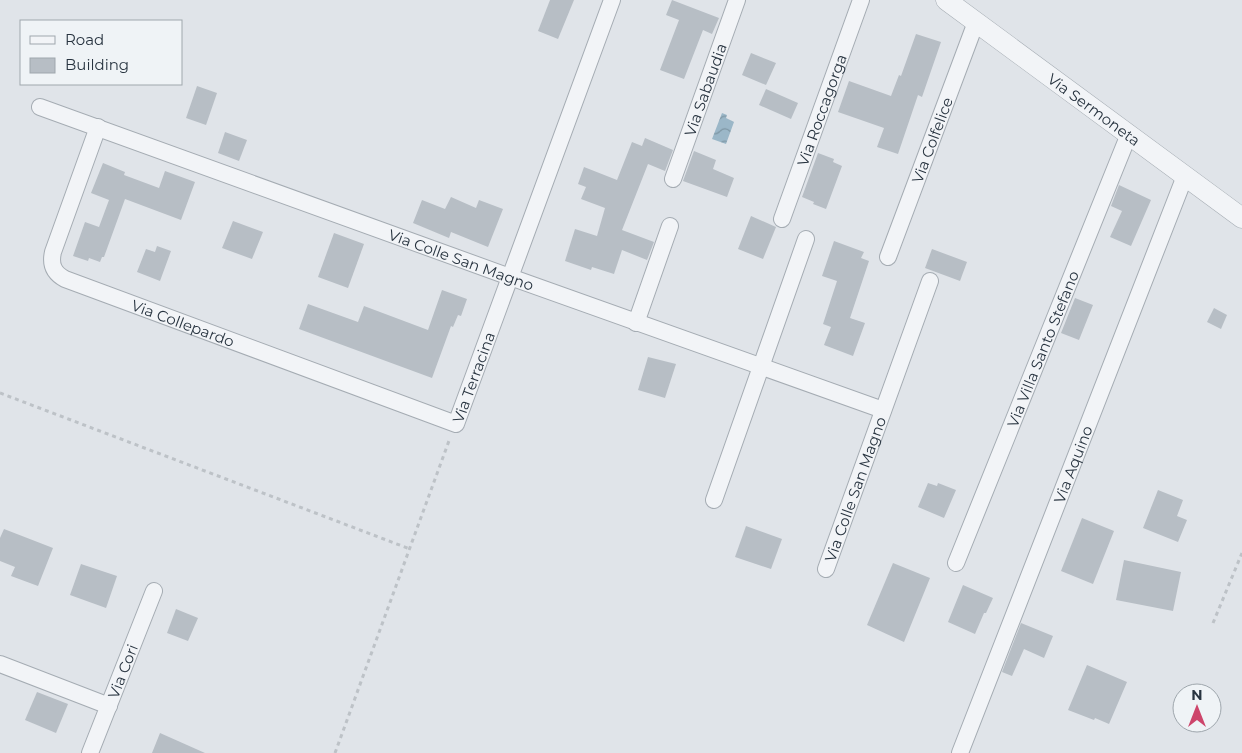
<svg xmlns="http://www.w3.org/2000/svg" width="1242" height="753" font-family="Montserrat,sans-serif">
<defs>
<pattern id="water-waves" width="16" height="10" patternUnits="userSpaceOnUse" patternTransform="scale(1.25)"><rect width="16" height="10" fill="#9bb7c8"/><path d="M0 5q4-4 8 0t8 0" fill="none" stroke="#7e96a4"/></pattern>
</defs>
<rect width="100%" height="100%" fill="#e0e4e9"/>
<!-- water -->
<polygon fill="url(#water-waves)" points="722,113 727,115 726,118 734,122 726,144 712,139"/>
<!-- building -->
<g fill="#b7bec5">
<polygon points="550,0 574,0 558,39 538,31"/>
<polygon points="672,0 719,18 712,34 703,30 684,79 660,70 679,20 666,15"/>
<polygon points="916,34 941,42 922,97 918,95 898,154 877,147 884,128 838,112 849,81 891,96 899,75 901,76"/>
<polygon points="751,53 776,63 766,85 742,75"/>
<polygon points="197,86 217,93 206,125 186,118"/>
<polygon points="766,89 798,103 791,119 759,105"/>
<polygon points="225,132 247,140 239,161 218,153"/>
<polygon points="645,138 673,150 665,171 648,164 622,230 654,242 647,260 622,250 614,274 592,267 591,270 565,261 575,229 597,236 605,208 581,199 586,187 578,184 584,167 617,180 632,142 642,146"/>
<polygon points="694,151 716,160 713,169 734,178 727,197 683,181"/>
<polygon points="818,153 834,159 833,162 842,166 826,209 813,204 814,202 802,197"/>
<polygon points="103,163 125,172 124,175 159,188 165,171 195,182 181,220 125,199 104,257 102,257 100,262 89,258 88,261 73,256 85,222 99,227 109,200 91,193"/>
<polygon points="1119,185 1151,200 1131,246 1110,237 1122,211 1111,206"/>
<polygon points="451,197 476,208 479,200 503,209 488,247 451,232 449,238 413,223 422,200 445,209"/>
<polygon points="751,216 776,227 763,259 738,249"/>
<polygon points="233,221 263,232 252,259 222,248"/>
<polygon points="334,233 364,244 348,288 318,277"/>
<polygon points="834,241 864,252 861,258 869,261 850,318 865,323 853,356 824,345 831,327 823,324 837,281 822,276"/>
<polygon points="157,246 171,251 160,281 137,272 146,249 155,252"/>
<polygon points="932,249 967,262 960,281 925,268"/>
<polygon points="442,290 467,299 461,316 458,315 453,327 451,326 432,378 299,329 308,304 358,322 364,306 428,330"/>
<polygon points="1075,298 1093,305 1079,340 1061,333"/>
<polygon points="1214,308 1227,315 1221,329 1207,322"/>
<polygon points="648,357 676,364 665,398 638,390"/>
<polygon points="928,483 937,486 938,483 956,490 944,518 918,507"/>
<polygon points="1158,490 1183,500 1177,516 1187,520 1178,542 1143,528"/>
<polygon points="1082,518 1114,531 1093,584 1061,571"/>
<polygon points="746,526 782,539 771,569 735,557"/>
<polygon points="4,529 53,548 38,586 11,576 15,567 0,561 0,538"/>
<polygon points="1124,560 1181,572 1173,611 1116,600"/>
<polygon points="893,563 930,578 904,642 867,625"/>
<polygon points="81,564 117,576 106,608 70,595"/>
<polygon points="963,585 993,598 986,613 984,613 975,634 948,622"/>
<polygon points="176,609 198,618 188,641 167,633"/>
<polygon points="1021,623 1053,636 1044,658 1024,649 1012,676 1002,672"/>
<polygon points="1087,665 1127,682 1109,724 1095,718 1094,720 1068,710"/>
<polygon points="37,692 68,704 56,733 25,720"/>
<polygon points="160,733 205,753 152,753"/>
</g>
<g fill="none" stroke-linecap="round" stroke-linejoin="round">
<!-- minor casing -->
<g stroke="#a5acb3" stroke-width="18">
<g id="minor">
<path id="s1" d="M40,107L510,277L883,410"/>
<path id="s2" d="M98,127L53,252C50,265 54,273 65,279L456,424L612,0"/>
<path id="s3" d="M673,179L737,0"/>
<path id="s4" d="M782,219L861,0"/>
<path id="s5" d="M888,257L976,22"/>
<polyline points="636,323 670,226"/>
<polyline points="714,500 806,239"/>
<path id="s6" d="M956,563L1129,134"/>
<path id="s7" d="M826,569L930,281"/>
<polyline points="0,664 109,706"/>
<path id="s8" d="M90,753L154,591"/>
<path id="s9" d="M960,753L1185,176"/>
</g>
</g>
<!-- tertiary casing -->
<g stroke="#a5acb3" stroke-width="21">
<g id="tertiary">
<path id="s10" d="M946,0L1242,218"/>
</g>
</g>
<!-- path -->
<g stroke="#bdc2c7" stroke-width="3" stroke-dasharray="4 4" stroke-linecap="butt">
<polyline points="0,393 410,549"/>
<polyline points="1213,623 1242,553"/>
<polyline points="335,753 450,438"/>
</g>
<!-- minor -->
<use href="#minor" stroke="#f2f4f7" stroke-width="16"/>
<!-- tertiary -->
<use href="#tertiary" stroke="#f2f4f7" stroke-width="20"/>
</g>
<g text-anchor="middle" dominant-baseline="central" stroke-width="4" stroke-linejoin="round" paint-order="stroke">
<!-- street labels -->
<g font-size="15" fill="#283440" stroke="#eff3f6">
<text stroke="none"><textPath href="#s3" startOffset="95">Via Sabaudia</textPath></text>
<text stroke="none"><textPath href="#s4" startOffset="116">Via Roccagorga</textPath></text>
<text stroke="none"><textPath href="#s10" startOffset="184">Via Sermoneta</textPath></text>
<text stroke="none"><textPath href="#s5" startOffset="125">Via Colfelice</textPath></text>
<text stroke="none"><textPath href="#s1" startOffset="448">Via Colle San Magno</textPath></text>
<text stroke="none"><textPath href="#s2" startOffset="291">Via Collepardo</textPath></text>
<text stroke="none"><textPath href="#s6" startOffset="231">Via Villa Santo Stefano</textPath></text>
<text stroke="none"><textPath href="#s2" startOffset="632">Via Terracina</textPath></text>
<text stroke="none"><textPath href="#s9" startOffset="310">Via Aquino</textPath></text>
<text stroke="none"><textPath href="#s7" startOffset="85">Via Colle San Magno</textPath></text>
<text stroke="none"><textPath href="#s8" startOffset="88">Via Cori</textPath></text>
</g>
</g>
<!-- legend -->
<rect x="20" y="20" width="162" height="65" fill="#eff3f6" stroke="#9fa7ad"/>
<rect x="30" y="36" width="25" height="8" fill="#f2f4f7" stroke="#9fa7ad"/>
<text x="65" y="45" font-size="15" fill="#283440">Road</text>
<rect x="30" y="58" width="25" height="15" fill="#b7bec5" stroke="#9fa7ad"/>
<text x="65" y="70" font-size="15" fill="#283440">Building</text>
<!-- north arrow -->
<g transform="translate(1197 708)"><circle r="24" fill="#eff3f6" stroke="#9fa7ad"/>
<path d="M0-4L9 19L0 12L-9 19Z" fill="#cd456b"/>
<text y="-8" font-size="14" font-weight="bold" text-anchor="middle" fill="#283440">N</text>
</g>
</svg>
